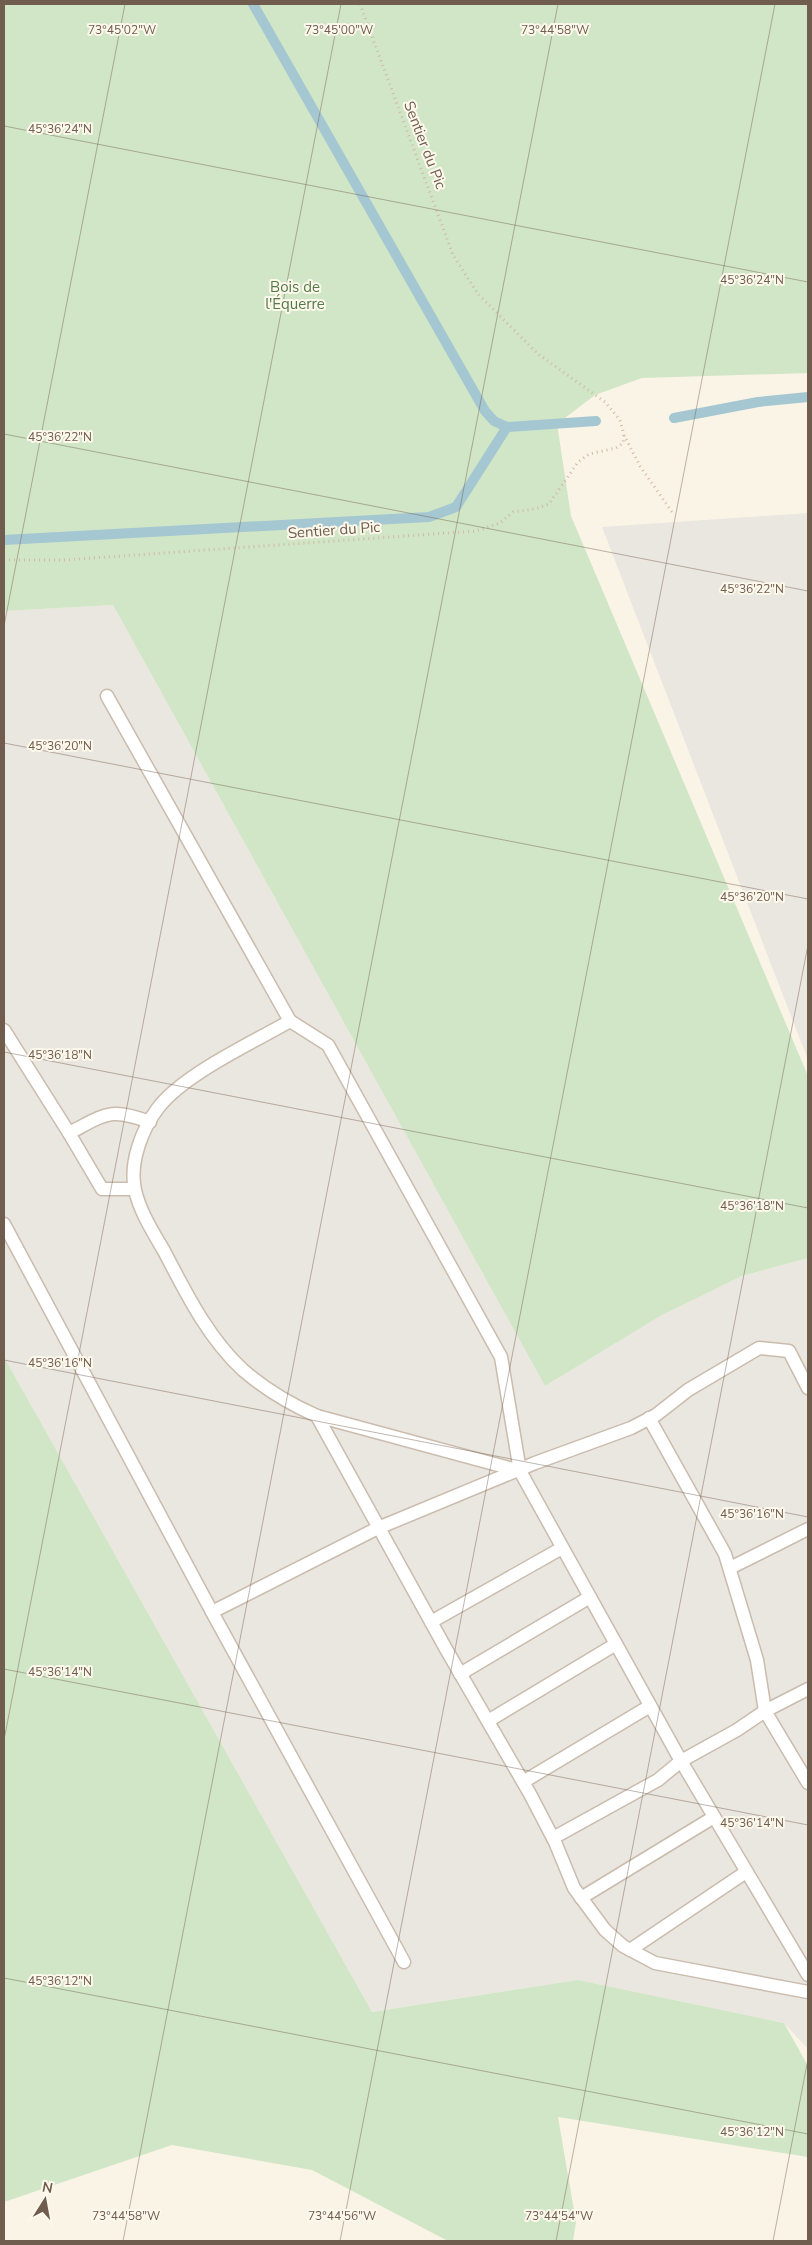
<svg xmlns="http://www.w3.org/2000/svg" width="812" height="2245" font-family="'Nunito Sans',sans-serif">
<rect width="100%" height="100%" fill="#faf4e6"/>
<!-- industrial -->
<g fill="#eae6e0">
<polygon points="808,513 808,1060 602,527"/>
<polygon points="113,605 545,1386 662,1315 742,1276 808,1258 808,2049 784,2023 578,1980 372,2012 4,1357 4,611"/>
</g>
<!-- green -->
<g fill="#d0e6c6">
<polygon points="4,4 808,4 808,373 642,378 595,395 557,424 571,516 808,1076 808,1258 742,1276 662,1315 545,1386 113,605 4,611"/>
<polygon points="4,1357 372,2012 578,1980 784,2023 808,2066 808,2157 558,2117 576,2222 573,2241 448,2241 312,2170 172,2145 4,2202"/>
</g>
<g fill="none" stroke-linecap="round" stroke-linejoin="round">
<!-- stream -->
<g stroke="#a4c7d2" stroke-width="10">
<polyline points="253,4 485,411 494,421 507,427 596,421"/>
<polyline points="674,418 758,402 808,397"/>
<polyline points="4,540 429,517 456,507 507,427"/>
</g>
<!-- service casing -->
<g stroke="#cabcad" stroke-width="15">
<g id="service">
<polyline points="107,696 290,1021"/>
<path d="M4,1030L69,1133C106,1114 110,1107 150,1122"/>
<polyline points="69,1133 102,1189 134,1189"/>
<polyline points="4,1224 212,1612 404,1962"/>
<polyline points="317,1416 446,1649 530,1794 555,1842 574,1888 605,1930 623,1946 655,1963 808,1992"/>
<path d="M520,1471L317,1416C290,1404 266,1390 243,1370C208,1338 186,1293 164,1251C153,1232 140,1212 135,1190C129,1163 142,1129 158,1108C184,1074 252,1043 290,1021L328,1045L501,1357L520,1471L681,1761L808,1975"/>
<polyline points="730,1568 808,1529"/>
<polyline points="212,1612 378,1528 535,1463 631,1428 656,1415 688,1390 759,1348 789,1351 808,1388"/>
<polyline points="431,1622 562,1548"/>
<polyline points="460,1674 590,1597"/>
<polyline points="808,1689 765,1711 808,1783"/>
<polyline points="488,1721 616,1644"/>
<polyline points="523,1782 650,1706"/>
<polyline points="553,1838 658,1780 681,1761 737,1730 765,1711 757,1660 725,1554 649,1418"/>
<polyline points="581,1898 714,1817"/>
<polyline points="630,1950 746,1872"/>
</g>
</g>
<!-- path -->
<g stroke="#d1b9a4" stroke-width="3" stroke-dasharray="1 4" stroke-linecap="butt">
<polyline points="360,4 453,255 478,294 538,354 605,402 620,420 624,435 640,466 674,515"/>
<polyline points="4,560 64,560 476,531 500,523 513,512 535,509 549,504 578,462 589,454 616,448 623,443 624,435"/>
</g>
<!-- service -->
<use href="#service" stroke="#fff" stroke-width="12"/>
</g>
<!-- ticks -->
<path fill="none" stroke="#705d4e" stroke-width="1" stroke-opacity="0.45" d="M4,126L808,282M4,434L808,591M4,626L125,4M4,743L808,899M4,1052L808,1208M4,1360L808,1517M4,1669L808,1825M4,1740L341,4M4,1978L808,2134M123,2241L558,4M340,2241L775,4M556,2241L808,945M773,2241L808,2059"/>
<g text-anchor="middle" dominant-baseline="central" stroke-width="4" stroke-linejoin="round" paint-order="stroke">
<!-- street labels -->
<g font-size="15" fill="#705d4e" stroke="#fdf8ec">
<text transform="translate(425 145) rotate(69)">Sentier du Pic</text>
<text transform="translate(334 530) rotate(-4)">Sentier du Pic</text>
</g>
<!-- park labels -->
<g font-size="15" fill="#547a4a" stroke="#fdf8ec">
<text x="295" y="287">Bois de<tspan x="295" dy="17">l'Équerre</tspan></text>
</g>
</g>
<g font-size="12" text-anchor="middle" fill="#705d4e" stroke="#fdf8ec" stroke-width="4" stroke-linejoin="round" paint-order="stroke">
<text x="122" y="34">73°45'02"W</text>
<text x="339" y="34">73°45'00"W</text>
<text x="555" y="34">73°44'58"W</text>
<text x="60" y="133">45°36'24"N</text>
<text x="752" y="284">45°36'24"N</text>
<text x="60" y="441">45°36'22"N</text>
<text x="752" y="593">45°36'22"N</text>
<text x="60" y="750">45°36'20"N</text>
<text x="752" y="901">45°36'20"N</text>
<text x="60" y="1059">45°36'18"N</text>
<text x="752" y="1210">45°36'18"N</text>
<text x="60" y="1367">45°36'16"N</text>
<text x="752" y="1518">45°36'16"N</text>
<text x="60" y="1676">45°36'14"N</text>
<text x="752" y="1827">45°36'14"N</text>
<text x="60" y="1985">45°36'12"N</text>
<text x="752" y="2136">45°36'12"N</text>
<text x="126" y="2220">73°44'58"W</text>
<text x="342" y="2220">73°44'56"W</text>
<text x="559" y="2220">73°44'54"W</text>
</g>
<!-- border -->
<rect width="812" height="2245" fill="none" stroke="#705d4e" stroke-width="10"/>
<!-- north arrow -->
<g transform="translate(45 2200) rotate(11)" stroke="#fdf8ec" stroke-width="4" paint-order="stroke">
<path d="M0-4L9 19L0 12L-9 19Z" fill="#705d4e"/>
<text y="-8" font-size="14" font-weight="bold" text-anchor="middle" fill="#705d4e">N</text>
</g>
</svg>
